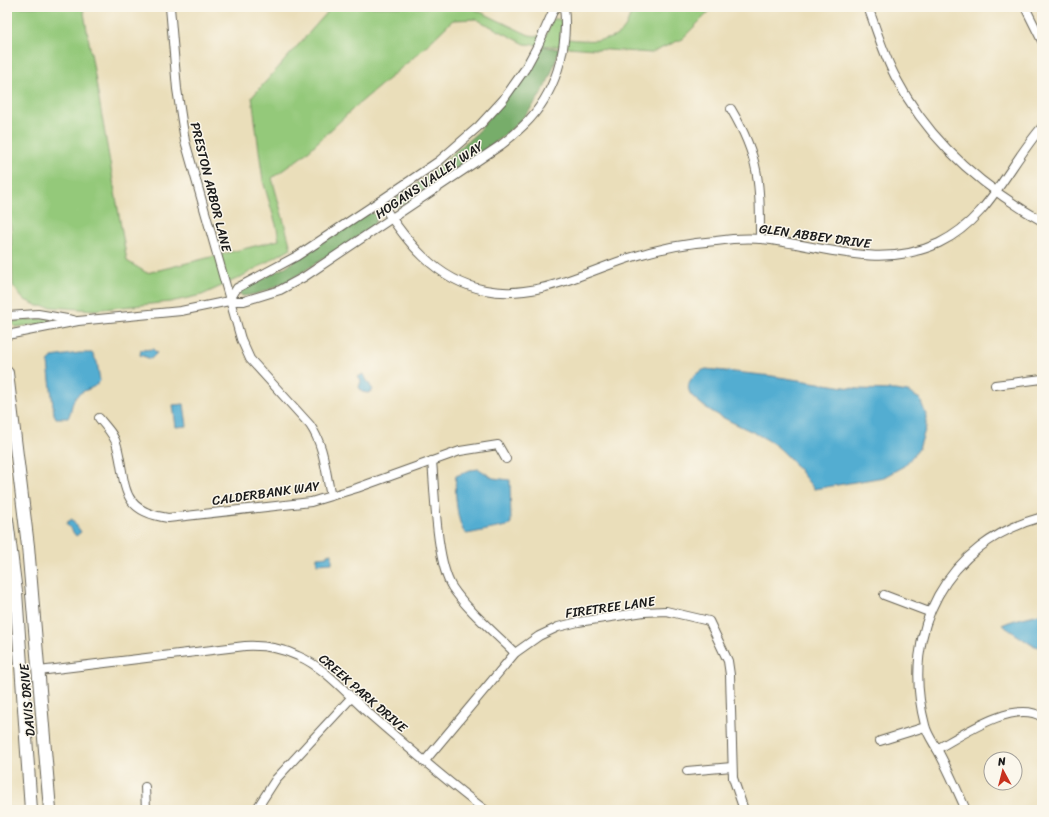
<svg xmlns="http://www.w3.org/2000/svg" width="1049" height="817" font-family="Sriracha,sans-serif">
<rect width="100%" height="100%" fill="#fbf7ec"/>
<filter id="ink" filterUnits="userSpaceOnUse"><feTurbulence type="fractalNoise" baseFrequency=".025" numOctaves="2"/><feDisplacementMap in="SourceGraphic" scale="8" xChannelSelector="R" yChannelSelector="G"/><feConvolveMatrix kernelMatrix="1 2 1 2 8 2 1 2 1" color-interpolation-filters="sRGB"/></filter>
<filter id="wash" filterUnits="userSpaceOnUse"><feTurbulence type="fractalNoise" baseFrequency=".012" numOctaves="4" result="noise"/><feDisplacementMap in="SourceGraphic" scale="16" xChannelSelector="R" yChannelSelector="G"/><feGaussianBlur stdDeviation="0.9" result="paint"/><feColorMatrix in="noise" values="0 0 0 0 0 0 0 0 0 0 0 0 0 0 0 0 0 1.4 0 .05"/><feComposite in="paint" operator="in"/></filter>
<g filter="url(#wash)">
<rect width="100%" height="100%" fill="#eadeba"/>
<!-- green -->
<g fill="#94c97a" stroke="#58724b">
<path d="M7,7H83L127,261L147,273L279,240L277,228L263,181L252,97L332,7H470L529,35L545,37L553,19H558L562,21L560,38C577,40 612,45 623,30C628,25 630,14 633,7H714L682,39L651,53L525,44L476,19L453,20L420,52L354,108L304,155L272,178L291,248L241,277L202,295L170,302L94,310L38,306L23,299L13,286L11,228L7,205Z"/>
<polygon points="49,318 51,320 48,323 15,327 13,325 13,322 16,321"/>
</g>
<!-- forest -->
<g fill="#77ad6a" stroke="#4a6443">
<path d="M541,46L559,49C544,109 511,132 463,166C442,180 421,196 399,207L394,204L398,197L422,180L478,132Z"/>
<path d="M369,212L374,213L377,218L375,223C363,234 349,242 335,251C310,267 272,295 242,296L240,294L239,292L244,289L285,267Z"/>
</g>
<!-- water -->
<g fill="#53add1" stroke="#386476">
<polygon points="153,349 157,353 151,359 140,355 141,350"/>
<path d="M79,353H92L97,362L100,381C94,390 82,389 76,397C71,403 72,411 68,418H56L54,414L48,363L52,357Z"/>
<path d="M706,369L772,376L858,389L895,390L908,392L920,399L926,415V427L919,449L904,466L884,477L814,489C801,473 789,454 771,442C747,427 715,418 694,398C681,386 693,373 706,369Z"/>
<polygon points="363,374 373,390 368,393 362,392 359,387 361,381 358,377"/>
<polygon points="184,404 187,426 176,427 173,405"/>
<path d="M479,469L493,478L510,480L511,523L507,526L467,534C457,530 454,487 456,476L470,470Z"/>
<polygon points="72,519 81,532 76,536 66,523"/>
<polygon points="332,553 332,563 317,564 317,557 327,556 327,554"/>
<path d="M1042,613V648L1032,645L1002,625C1014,619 1029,617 1042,613Z"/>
</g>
</g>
<g filter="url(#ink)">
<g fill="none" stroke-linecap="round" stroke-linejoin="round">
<!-- street casing -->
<g stroke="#646053" stroke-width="10">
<g id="street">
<path d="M170,7L177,89L185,141L241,339L250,359L310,425C325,447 325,471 331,496"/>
<path d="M868,7C877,31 884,56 896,78C928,140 982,187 1042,221"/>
<polyline points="1025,7 1042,41"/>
<path d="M731,109C760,158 760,184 760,239"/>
<path d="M380,201C406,241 435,280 485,290C535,300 583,273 629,258C657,249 686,243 716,241C730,239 747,238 762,239C823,245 879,271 939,243C989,219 1008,166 1042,127"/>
<polyline points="229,301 237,288 297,256 380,201 439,161 479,126 503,100 525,69 538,45 555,7"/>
<polyline points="7,316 38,314 73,320"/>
<path d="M7,335L78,321L181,311L229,301H244L280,290L304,277L501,145C509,139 517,132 524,125C555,95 569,49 564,7"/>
<polyline points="995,385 1042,379"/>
<path d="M99,418C105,426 115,435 117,446C127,484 118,511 168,518L311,502L357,488L460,451L498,445L506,459"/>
<path d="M432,461C435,493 436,561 452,587C468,611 494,632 515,653"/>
<polyline points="884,595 929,612"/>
<path d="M39,671L245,646C263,645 281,648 298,656C324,667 345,692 366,711C405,745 444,779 485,810"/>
<polyline points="880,741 925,727"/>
<path d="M937,749C962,735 1014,699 1042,717"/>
<polyline points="424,762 515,653 539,636 558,627 578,622 644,612 666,611 709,621 728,661 730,675 733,778 744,810"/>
<polyline points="687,771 732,767"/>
<polyline points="145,787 146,810"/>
<polyline points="256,810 276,779 351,698"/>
<path d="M966,810C957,790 948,769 937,749C933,742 927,734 925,725C900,631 946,543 1042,517"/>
</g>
</g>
<!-- primary casing -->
<g stroke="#646053" stroke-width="14">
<g id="primary">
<polyline points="7,373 28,546 50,810"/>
<polyline points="7,520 16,592 31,810"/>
</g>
</g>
<!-- street -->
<use href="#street" stroke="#fff" stroke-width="8"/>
<!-- primary -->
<use href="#primary" stroke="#fff" stroke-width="12"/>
</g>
</g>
<g text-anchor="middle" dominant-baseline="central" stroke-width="3" stroke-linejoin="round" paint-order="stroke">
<!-- street labels -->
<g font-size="13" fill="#1c1c1c" stroke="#fbf7ec">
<text transform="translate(429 180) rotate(-34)">HOGANS VALLEY WAY</text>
<text transform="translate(211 187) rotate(76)">PRESTON ARBOR LANE</text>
<text transform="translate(815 236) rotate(8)">GLEN ABBEY DRIVE</text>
<text transform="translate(266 493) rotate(-8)">CALDERBANK WAY</text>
<text transform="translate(610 607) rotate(-8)">FIRETREE LANE</text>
<text transform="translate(363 693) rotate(41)">CREEK PARK DRIVE</text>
<text transform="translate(27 700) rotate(-95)">DAVIS DRIVE</text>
</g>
</g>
<!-- margin -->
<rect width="1049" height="817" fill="none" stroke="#fbf7ec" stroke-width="24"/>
<!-- north arrow -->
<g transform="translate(1003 771) rotate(353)"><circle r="19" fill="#fbf7ec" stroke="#a29f99"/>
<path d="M0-3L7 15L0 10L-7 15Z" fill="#c8321e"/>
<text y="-6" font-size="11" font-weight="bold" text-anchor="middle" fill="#1c1c1c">N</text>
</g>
</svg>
